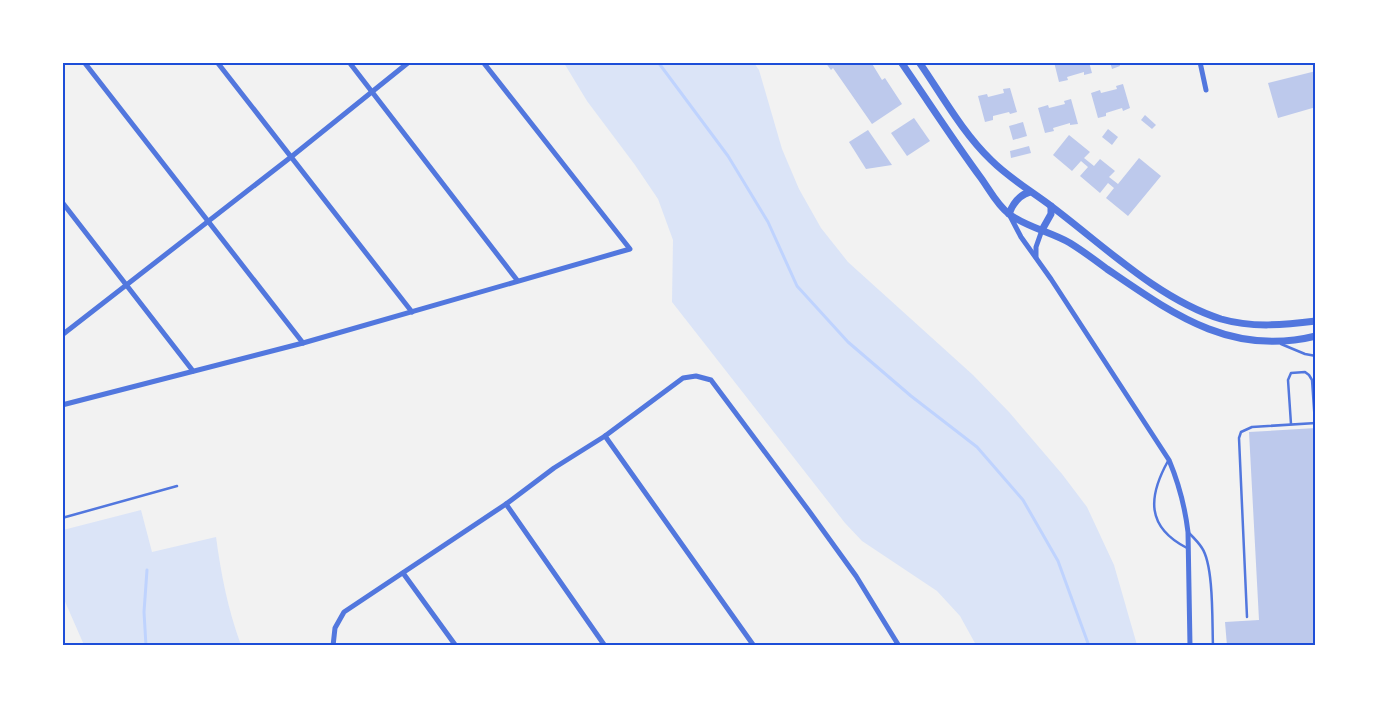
<svg xmlns="http://www.w3.org/2000/svg" width="1378" height="708" font-family="Karla,sans-serif">
<rect width="100%" height="100%" fill="#f2f2f2"/>
<!-- green -->
<g fill="#dbe4f7">
<polygon points="564,63 754,63 759,70 782,149 799,189 821,228 848,262 973,375 1009,412 1062,474 1087,507 1114,565 1137,645 976,645 960,616 937,591 862,541 845,523 672,302 673,240 658,199 635,165 587,101"/>
<path d="M141,510L152,552L216,537C221,574 228,610 241,645H84L63,597V530Z"/>
</g>
<g fill="none" stroke-linecap="round" stroke-linejoin="round">
<!-- stream -->
<g stroke="#bfd3fe" stroke-width="3">
<polyline points="658,62 728,156 768,222 797,286 848,342 911,396 977,447 1023,500 1058,561 1089,646"/>
<polyline points="146,646 144,612 147,570"/>
</g>
</g>
<!-- building -->
<g fill="#bdc9ec">
<polygon points="825,62 871,62 882,80 885,78 902,104 872,124 833,68 831,70"/>
<polygon points="1054,62 1089,62 1092,73 1084,75 1084,72 1067,77 1068,80 1059,82"/>
<polygon points="1110,62 1119,62 1120,66 1112,69"/>
<polygon points="1316,71 1316,107 1278,118 1268,83"/>
<polygon points="1123,84 1130,108 1123,111 1122,108 1106,113 1106,116 1098,118 1091,93 1100,90 1101,93 1117,89 1116,86"/>
<polygon points="1010,88 1017,112 1010,114 1009,112 993,116 993,120 985,122 978,96 987,94 988,97 1004,93 1003,89"/>
<polygon points="1071,99 1078,124 1070,125 1070,123 1053,128 1054,131 1045,133 1038,108 1048,105 1049,108 1065,104 1064,101"/>
<polygon points="1145,115 1156,125 1152,129 1141,120"/>
<polygon points="914,118 930,141 907,156 891,133"/>
<polygon points="1023,122 1027,136 1013,140 1009,126"/>
<polygon points="1108,129 1118,137 1112,145 1102,137"/>
<polygon points="868,130 892,165 866,169 849,142"/>
<polygon points="1069,135 1090,152 1084,158 1094,166 1100,159 1115,171 1109,177 1118,184 1139,158 1161,176 1128,216 1106,198 1114,188 1108,183 1100,193 1080,176 1088,167 1081,161 1072,171 1053,155"/>
<polygon points="1029,146 1031,153 1011,158 1010,151"/>
<polygon points="1316,428 1316,646 1227,646 1225,622 1259,620 1249,432"/>
</g>
<g fill="none" stroke-linecap="round" stroke-linejoin="round">
<!-- service -->
<g stroke="#5277de" stroke-width="2.5">
<polyline points="1281,344 1305,354 1316,356"/>
<polyline points="1291,424 1288,380 1291,373 1305,372 1309,375 1312,380 1315,423"/>
<path d="M1168,461C1148,497 1146,527 1187,548"/>
<polyline points="62,518 177,486"/>
<path d="M1189,533C1194,538 1199,543 1202,548C1214,566 1212,623 1213,646"/>
<polyline points="1247,617 1239,438 1241,432 1252,427 1316,423"/>
</g>
<!-- minor -->
<g stroke="#5277de" stroke-width="5">
<polyline points="84,62 303,343"/>
<polyline points="217,62 412,312"/>
<polyline points="349,62 517,280"/>
<polyline points="1200,62 1206,90"/>
<polyline points="62,202 193,371"/>
<path d="M1009,214L1021,237L1051,279L1169,460C1179,484 1185,507 1188,532L1190,646"/>
<polyline points="1036,257 1036,247 1042,230"/>
<polyline points="62,335 291,157 409,62"/>
<polyline points="62,405 303,343 630,249 483,62"/>
<polyline points="605,436 754,646"/>
<polyline points="506,504 605,646"/>
<polyline points="403,573 456,646"/>
<polyline points="333,646 335,628 344,612 506,504 554,468 605,436 683,378 696,376 711,380 809,511 856,576 899,646"/>
</g>
<!-- tertiary -->
<g stroke="#5277de" stroke-width="7">
<path d="M901,62C928,101 953,140 981,178C989,189 997,205 1009,214C1026,227 1051,232 1070,243C1083,251 1095,260 1107,269C1173,314 1231,357 1316,336"/>
<path d="M919,62C942,95 962,132 991,160C1009,178 1031,191 1051,206C1103,245 1158,299 1221,319C1252,328 1284,325 1316,321"/>
<path d="M1009,214C1013,203 1019,195 1030,192"/>
<polyline points="1042,230 1051,214 1051,206"/>
</g>
</g>
<!-- border -->
<rect width="1378" height="708" fill="none" stroke="#ffffff" stroke-width="128"/>
<rect x="64" y="64" width="1250" height="580" fill="none" stroke="#1d4ed8" stroke-width="2"/>
</svg>
